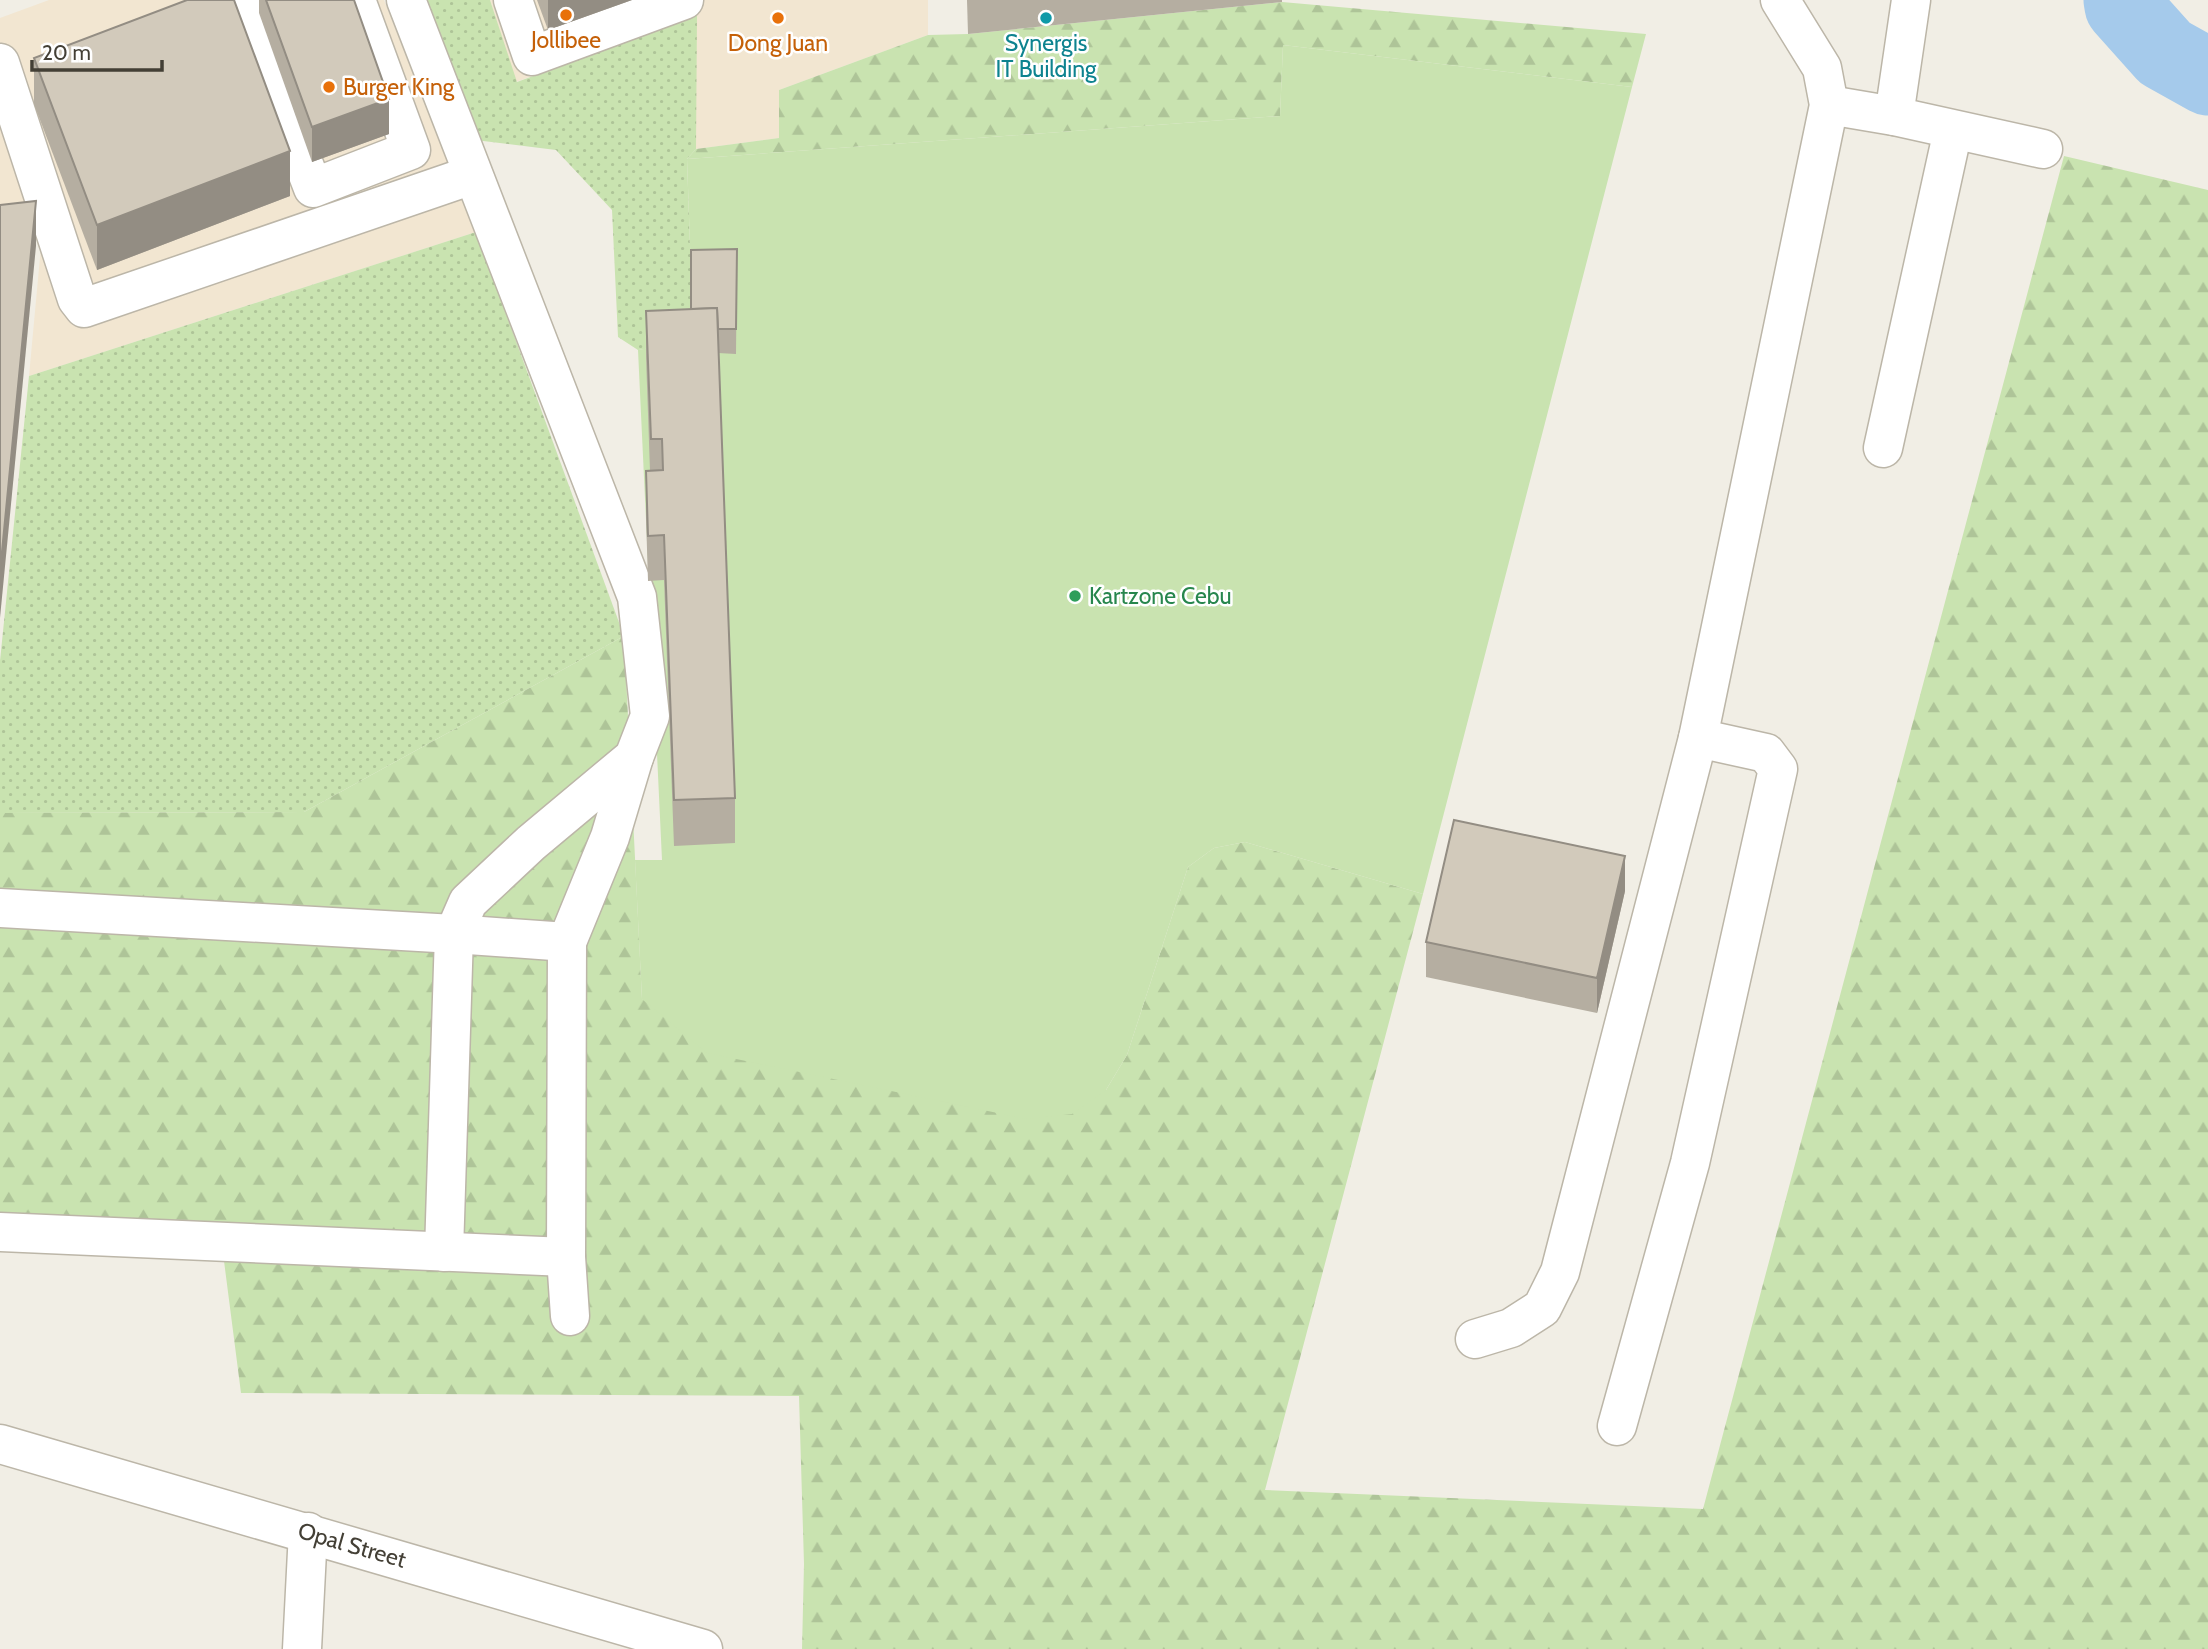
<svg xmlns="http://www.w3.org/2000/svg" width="2208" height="1649" font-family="Cabin,sans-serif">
<defs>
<pattern id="grass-dots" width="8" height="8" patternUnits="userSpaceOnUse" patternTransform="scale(1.75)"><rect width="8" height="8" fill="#c9e3b0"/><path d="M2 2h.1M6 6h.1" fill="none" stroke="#aec498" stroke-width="1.8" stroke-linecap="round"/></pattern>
<pattern id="forest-firs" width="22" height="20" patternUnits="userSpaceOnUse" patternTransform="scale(1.75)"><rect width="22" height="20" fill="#c9e3b0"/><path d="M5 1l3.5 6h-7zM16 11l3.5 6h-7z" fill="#aec498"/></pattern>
</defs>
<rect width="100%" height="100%" fill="#f1eee5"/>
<!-- commercial -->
<g fill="#f2e6d1">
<polygon points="49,0 384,0 476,232 29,376 42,236 0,242 0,18"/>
<polygon points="490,0 928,0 928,35 779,90 779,138 696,149 696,15 516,82"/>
</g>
<!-- grass -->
<g fill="url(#grass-dots)">
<polygon points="423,0 490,0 517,82 697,15 696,149 687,159 691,274 691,342 638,350 618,337 612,210 556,150 475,140"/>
<polygon points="476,232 624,636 304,812 0,813 0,661 29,376"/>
</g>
<!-- forest -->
<g fill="url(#forest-firs)">
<polygon points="1282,2 1646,34 1632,87 1283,45 1280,116 687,159 696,149 779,138 779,90 928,35 968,34"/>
<polygon points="2064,156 2208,190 2208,1649 802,1649 804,1564 799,1396 241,1393 224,1261 0,1251 0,813 304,812 624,636 642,999 1106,1090 1127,1055 1188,867 1214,848 1245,842 1423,894 1265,1490 1703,1509"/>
</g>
<!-- garden -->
<polygon fill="#c9e3b0" points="1283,45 1632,87 1423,894 1245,842 1214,848 1188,867 1127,1055 1106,1090 1072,1114 1027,1119 707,1053 642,999 635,860 662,860 638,350 691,341 691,274 687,159 1280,116"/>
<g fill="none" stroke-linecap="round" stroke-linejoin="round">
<!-- river -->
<polyline stroke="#a5caeb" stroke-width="77" points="2122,0 2123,6 2165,53 2208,77"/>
<!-- minor casing -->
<g stroke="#bcb6a8" stroke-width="41">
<g id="minor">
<polyline points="241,0 313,188 411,150 356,0"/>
<polyline points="406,0 637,597 650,716 634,757 531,843 468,902 454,934 444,1252"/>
<polyline points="513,0 532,56 684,0"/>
<polyline points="0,63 77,299 84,308 472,175"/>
<polyline points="1829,105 1894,116 2043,149"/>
<polyline points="1894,116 1911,0"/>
<polyline points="1883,448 1953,130"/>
<polyline points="0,908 454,934 567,942 610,837 634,757"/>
<polyline points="0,1232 566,1257 567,942"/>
<polyline points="566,1257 570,1316"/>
<polyline points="1475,1339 1511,1328 1542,1308 1560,1272 1698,738 1829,105 1822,68 1780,0"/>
<polyline points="1617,1426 1690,1163 1778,769 1766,753 1698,738"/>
<polyline points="0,1444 703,1649"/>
<polyline points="302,1649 308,1532"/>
</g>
</g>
<!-- minor -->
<use href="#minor" stroke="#fff" stroke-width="38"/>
</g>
<!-- wall -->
<g fill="#b5aea1">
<polygon points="259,0 354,0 389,134 312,162 259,13"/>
<polygon points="537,0 632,0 548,30"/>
<polygon points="967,0 1282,0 1282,2 968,34"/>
<polygon points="34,58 290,196 97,270 34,104"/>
<polygon points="737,249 736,354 718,353 735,798 735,843 674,846 664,580 648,581 646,517 646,471 650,471 646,357 646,311 691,309"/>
<polygon points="1625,891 1597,1013 1426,977 1426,942"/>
</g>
<!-- shaded-wall -->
<g fill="#938d83">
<polygon points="548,0 632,0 548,30"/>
<polygon points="389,99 389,134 312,162 312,127"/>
<polygon points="290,151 290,196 97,270 97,225"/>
<polygon points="36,201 36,246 0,618 0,572"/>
<polygon points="1625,856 1625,891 1597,1013 1597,978"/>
</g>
<!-- building -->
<g fill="#d2cabb" stroke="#938d83" stroke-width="2">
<polygon points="187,0 234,0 290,151 97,225 34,58"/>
<polygon points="266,0 354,0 389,99 312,127"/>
<polygon points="36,201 0,572 0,205"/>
<polygon points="737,249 736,329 718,329 717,308 691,309 691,250"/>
<polygon points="717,308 735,798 674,800 664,535 648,536 646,471 663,470 662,439 651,439 646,311"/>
<polygon points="1454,820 1625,856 1597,978 1426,942"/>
</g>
<!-- markers -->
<g fill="#e8710a" stroke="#fff" stroke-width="2.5">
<circle cx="566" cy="15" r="7"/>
<circle cx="778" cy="18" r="7"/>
<circle cx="329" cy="87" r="7"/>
</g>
<circle fill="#0f9aa8" stroke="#fff" stroke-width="2.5" cx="1046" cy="18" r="7"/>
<circle fill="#2e9e5b" stroke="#fff" stroke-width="2.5" cx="1075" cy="596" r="7"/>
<g text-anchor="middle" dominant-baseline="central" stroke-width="5" stroke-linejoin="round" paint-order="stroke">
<!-- food labels -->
<g font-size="23" fill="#c56008" stroke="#fff">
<text x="566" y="40">Jollibee</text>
<text x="778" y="43">Dong Juan</text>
<text x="343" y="87" text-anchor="start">Burger King</text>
</g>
<!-- culture labels -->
<g font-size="23" fill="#0d838f" stroke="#fff">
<text x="1046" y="43">Synergis<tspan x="1046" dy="26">IT Building</tspan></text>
</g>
<!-- leisure labels -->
<g font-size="23" fill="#27864d" stroke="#fff" text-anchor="start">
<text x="1089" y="596">Kartzone Cebu</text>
</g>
<!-- street labels -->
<g font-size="23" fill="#433f35" stroke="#fff">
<text transform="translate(352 1545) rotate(16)">Opal Street</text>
</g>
</g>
<!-- scale -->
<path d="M32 60v10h130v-10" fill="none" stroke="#433f35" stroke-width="3.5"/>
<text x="42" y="60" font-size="21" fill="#433f35" stroke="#ffffff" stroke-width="5" paint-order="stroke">20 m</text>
</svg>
